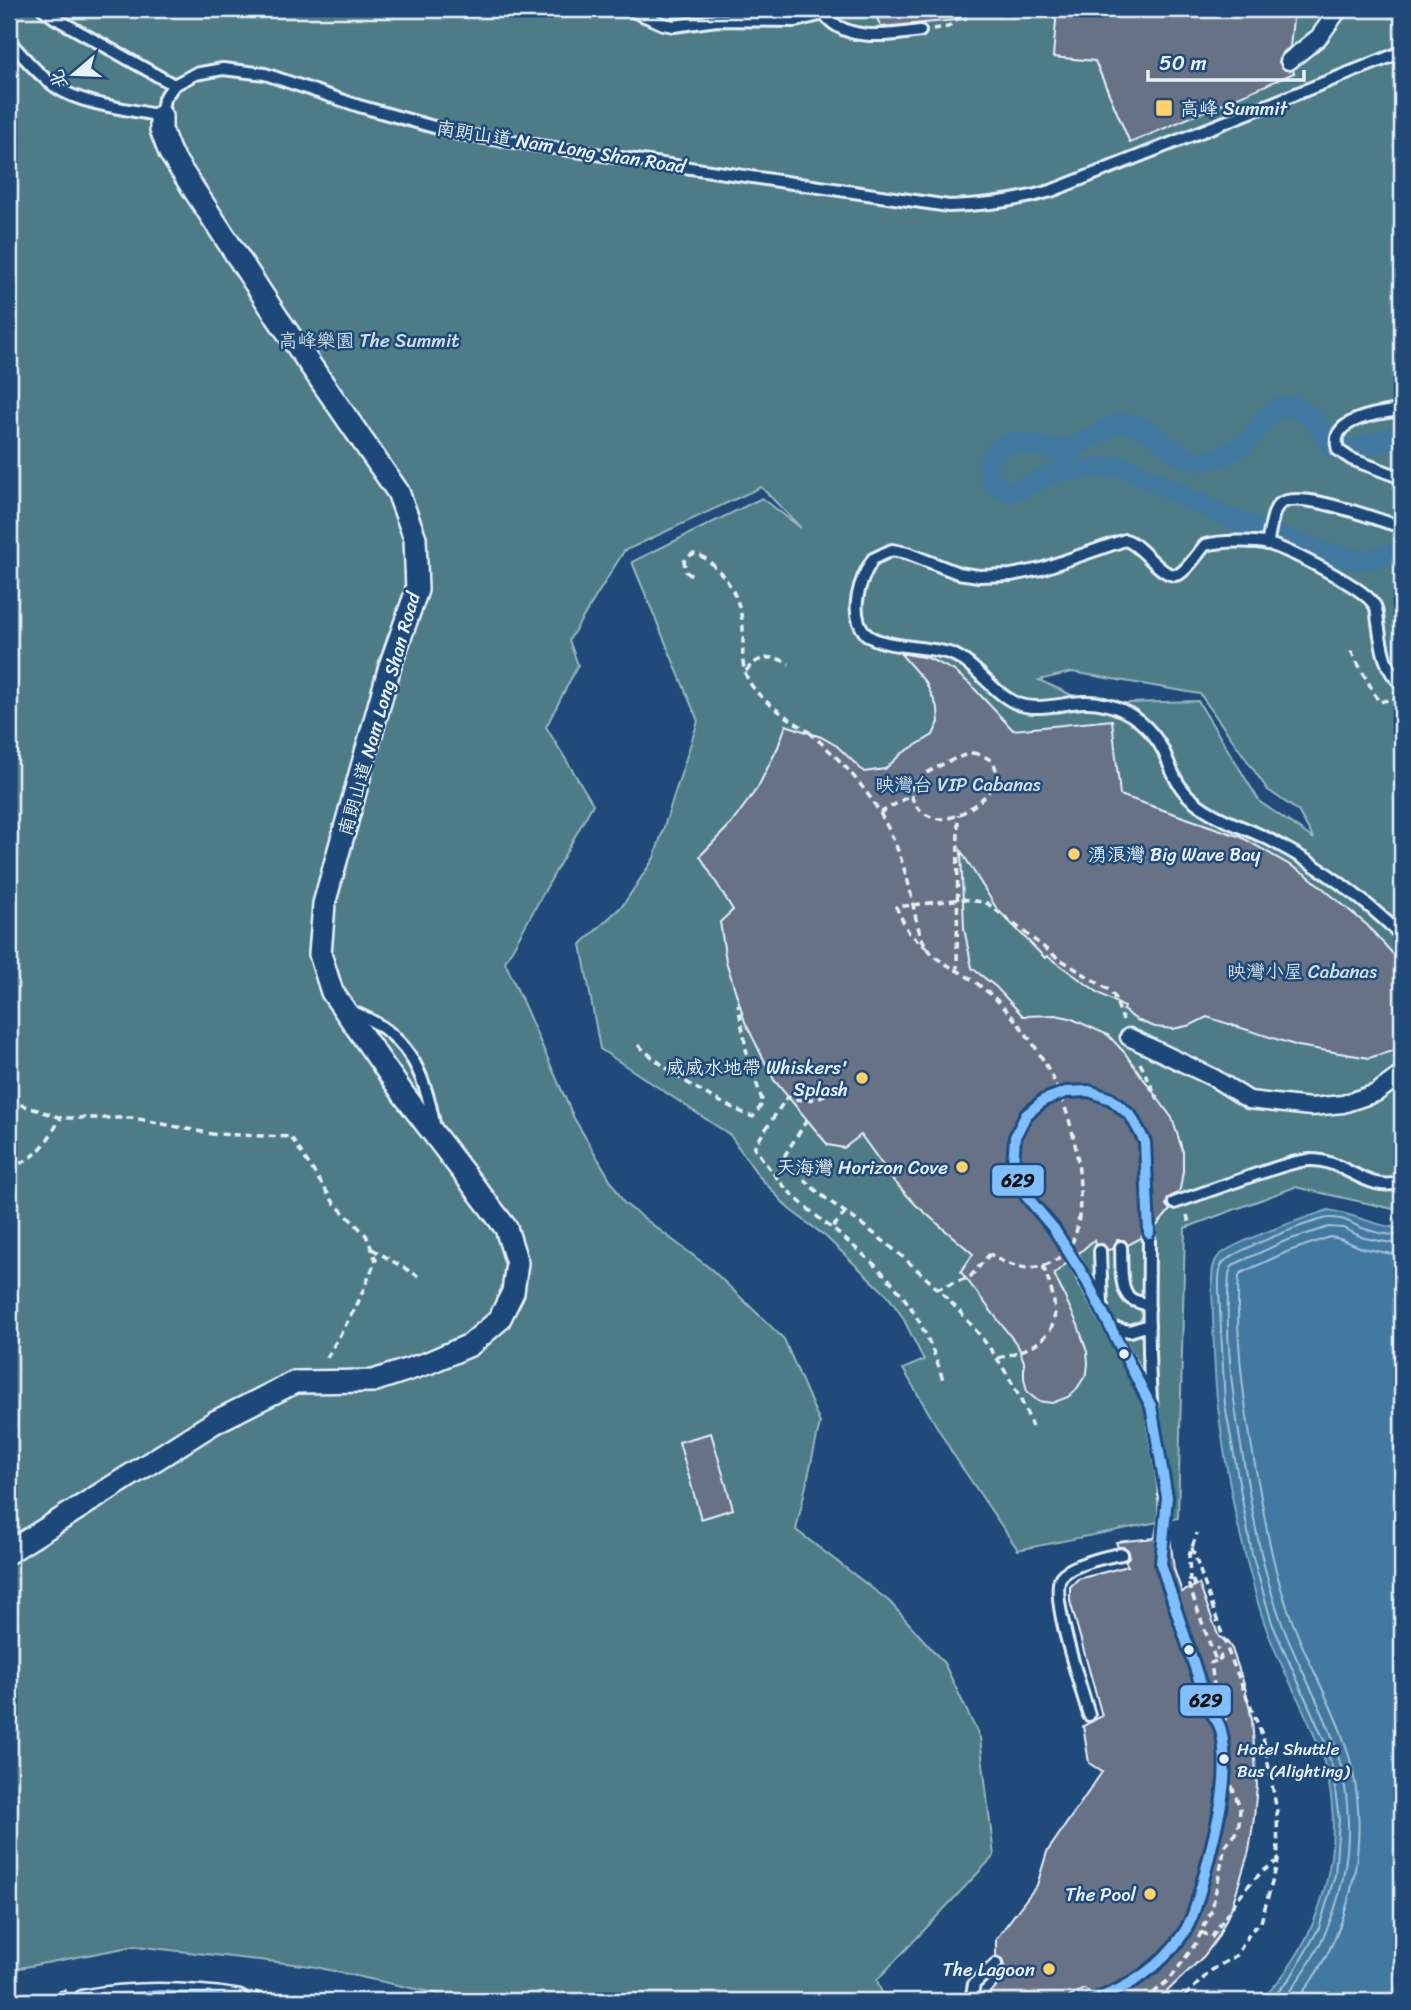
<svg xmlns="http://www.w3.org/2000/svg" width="1411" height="2010" font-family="Sriracha,'LXGW WenKai TC',sans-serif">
<rect width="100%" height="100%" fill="#1f4a7a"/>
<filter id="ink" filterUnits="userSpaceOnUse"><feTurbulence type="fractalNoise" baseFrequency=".0143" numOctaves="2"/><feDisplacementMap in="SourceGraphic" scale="14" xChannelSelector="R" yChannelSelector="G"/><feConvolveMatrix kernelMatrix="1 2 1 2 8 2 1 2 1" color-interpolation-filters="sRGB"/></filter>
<g filter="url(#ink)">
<!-- green -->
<path fill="#4d7c87" stroke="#9ab6c0" stroke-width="2" fill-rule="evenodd" d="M9,9H1402V1211L1295,1187L1185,1228L1178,1518L1018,1550L953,1454L903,1369L924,1360L902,1316L887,1295L825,1236L789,1209L758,1175L730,1135L600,1049L581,944L623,905L654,858L698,721L632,562L762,498L801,528L761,487L624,551L569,640L578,665L546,727L593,804L505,962L574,1118L624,1203L711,1269L784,1339L820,1423L796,1530L890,1602L944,1663L980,1738L994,1856L877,1980L885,2001H451L438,1994L311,1966L135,1946L9,1970ZM1072,672L1200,694L1268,790L1298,811L1314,839L1260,802L1198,701L1091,704L1039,680Z"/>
<!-- water -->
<path fill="#4379a0" stroke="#85a9c3" stroke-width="2" d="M1328,1210C1354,1214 1375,1226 1402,1229V2001H1260C1321,1942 1347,1849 1325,1766C1311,1717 1282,1673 1265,1625C1257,1603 1252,1580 1246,1558C1234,1513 1224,1454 1218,1407C1213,1369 1214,1329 1212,1290C1212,1281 1211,1266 1217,1258C1228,1243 1307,1217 1328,1210Z"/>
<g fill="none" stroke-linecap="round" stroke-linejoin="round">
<!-- shore -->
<g stroke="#a6c1d5" stroke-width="2">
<path d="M1270,2001L1291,1977L1319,1928L1335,1875L1339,1820L1332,1767L1324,1740L1272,1623L1252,1554L1225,1405L1219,1291C1219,1282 1218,1271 1222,1264C1228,1253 1316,1218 1330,1218C1344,1217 1353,1225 1365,1229C1376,1233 1391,1235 1402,1236"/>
<path d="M1282,2001C1345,1926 1365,1833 1333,1739C1318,1697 1294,1660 1280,1618C1263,1571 1254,1523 1246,1474C1234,1409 1224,1341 1229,1274L1231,1268L1235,1264L1285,1241L1329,1227L1343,1228L1364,1238L1402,1245"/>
<path d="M1296,2001C1357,1927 1376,1822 1341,1732C1326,1692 1304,1655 1290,1615C1275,1575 1267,1533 1260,1492C1247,1424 1234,1346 1239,1276L1241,1273L1289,1251L1330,1237L1340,1239L1362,1248L1402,1256"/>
</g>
<!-- canal -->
<g stroke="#4379a0" stroke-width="21">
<path d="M1398,551L1370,560H1357L1324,552L1233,520L1122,466L1059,471L1012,492L1002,490L991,480L987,464C990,459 995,450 1000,447C1020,434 1045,454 1067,449C1089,444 1106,420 1130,424C1157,428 1172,461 1200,461C1212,462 1240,449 1248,440C1260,429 1268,408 1286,406C1307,404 1322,433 1332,447L1350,450L1402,435"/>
<polyline points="1402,640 1396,654 1402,667"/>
</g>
</g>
<!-- building -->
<g fill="#677286" stroke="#e8f1f8" stroke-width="2">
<polygon points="873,9 965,9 966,19 881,27"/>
<polygon points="1057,9 1294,9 1290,47 1282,53 1279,62 1285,70 1293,70 1294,73 1130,143 1095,61 1053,57"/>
<polygon points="900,653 928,658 953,670 970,684 1013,730 1112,720 1120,795 1241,837 1307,875 1367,925 1402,964 1402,1045 1392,1051 1369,1058 1298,1046 1207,1017 1191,1025 1173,1029 1155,1027 1137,1020 1123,1010 1124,1007 1099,993 1047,956 1045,958 997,909 961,851 964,928 972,968 996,987 1023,1016 1055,1015 1070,1018 1108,1035 1124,1052 1172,1118 1183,1152 1183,1171 1180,1189 1178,1193 1168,1198 1166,1205 1170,1210 1155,1228 1150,1225 1145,1227 1141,1238 1128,1245 1124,1240 1117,1240 1113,1249 1108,1250 1103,1244 1095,1245 1094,1240 1079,1253 1070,1251 1065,1257 1067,1263 1054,1274 1078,1325 1087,1352 1088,1363 1087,1373 1076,1390 1068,1397 1052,1403 1038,1401 1027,1392 1024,1378 1024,1362 1018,1346 961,1272 973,1254 916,1205 894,1181 861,1135 844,1148 828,1145 774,1080 745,1022 726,961 720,922 733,910 700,856 731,824 758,787 778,747 786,725 821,737 837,746 864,772 885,769 901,754 933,735 939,722 938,709 926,683"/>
<polygon points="711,1433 733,1509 701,1519 679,1442"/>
<polygon points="1170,1537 1174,1569 1182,1592 1199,1584 1219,1637 1226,1640 1232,1649 1245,1687 1252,1720 1257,1785 1254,1818 1249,1851 1231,1909 1218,1937 1204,1956 1157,2001 1106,2001 1107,1997 1102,1992 1090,1993 1084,1989 1062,2001 980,2001 996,1987 996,1974 1004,1966 1002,1959 996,1956 996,1939 1037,1885 1047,1852 1102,1772 1089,1763 1083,1726 1102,1716 1070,1601 1070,1587 1078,1579 1128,1566 1125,1561 1130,1556 1128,1550 1118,1547 1116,1542 1154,1538 1157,1543 1161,1545 1168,1542"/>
</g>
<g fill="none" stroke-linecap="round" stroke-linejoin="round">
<!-- service casing -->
<g stroke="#e8f1f8" stroke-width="16">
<g id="service">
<polyline points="43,9 55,18 174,85"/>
<polyline points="628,9 663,24 674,26 717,20 795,21 824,14"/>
<path d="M821,9C840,43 887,36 920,31"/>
<path d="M9,41C23,56 38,75 56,87C82,105 130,109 161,116L164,99L174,85L195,74L223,69L265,74L359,106L459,134L949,206C984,205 1017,201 1051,191L1402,52"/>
<path d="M1402,410C1385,412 1341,417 1337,438C1336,442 1337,446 1338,450L1351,459L1402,478"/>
<path d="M1267,544C1270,533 1271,516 1277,507C1291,486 1372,518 1392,524L1402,520"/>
<path d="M1402,684C1384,671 1381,644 1378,622C1377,617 1377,609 1375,606C1365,587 1290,551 1269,544C1253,540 1221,541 1205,545C1198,553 1188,569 1179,574C1162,581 1143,544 1125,540L1041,569L1011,575L979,576L958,573L907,553L892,550L873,559C860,579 848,612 865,633C878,648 931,646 952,654C979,665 996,700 1025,706C1051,711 1078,697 1104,704C1131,710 1152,728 1164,752C1172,771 1177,788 1194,801C1216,820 1248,828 1274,842C1322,867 1364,899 1402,936"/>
<path d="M347,1010C407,1030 425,1071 435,1129"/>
<path d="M1174,1203C1202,1193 1229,1184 1257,1174C1274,1169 1292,1161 1310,1160C1345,1159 1367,1194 1402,1182"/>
<path d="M1149,1233C1149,1289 1147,1344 1151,1399C1154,1447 1173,1489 1162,1537"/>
<path d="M1121,1247C1122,1261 1119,1288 1130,1298C1136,1303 1143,1301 1149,1308"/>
<polyline points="1100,1251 1102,1306"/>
<polyline points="1073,1258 1150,1401"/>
<polyline points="1112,1328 1130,1331 1149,1325"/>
<path d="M1089,1715C1082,1690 1049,1595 1061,1577C1069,1565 1108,1556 1122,1554"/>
<polyline points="971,2001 974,1984 996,1964"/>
<polyline points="1089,2001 1099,1999"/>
</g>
</g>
<!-- pedestrian casing -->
<g stroke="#e8f1f8" stroke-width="21">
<g id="pedestrian">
<polyline points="1289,61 1319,37 1339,9"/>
<polyline points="1129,1037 1214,1078 1249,1100 1311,1107 1343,1104 1376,1093 1402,1074"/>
</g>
</g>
<!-- minor casing -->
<g stroke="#e8f1f8" stroke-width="26">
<g id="minor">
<polyline points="9,1552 215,1422 295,1382 373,1381 428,1363 470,1345 499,1320 513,1292 517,1263 506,1228 404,1095 332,992 320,954 324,904 390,666 417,590 415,538 398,492 277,317 170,153 161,130 161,116"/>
<path d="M84,2001C135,1992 187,1993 238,2001"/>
</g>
</g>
<!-- path -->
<g stroke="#e8f1f8" stroke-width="3.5" stroke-dasharray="7 5" stroke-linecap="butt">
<polyline points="933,29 948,27 969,9"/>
<path d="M691,575L686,572L684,561L692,554C701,554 708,560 715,567C732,583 742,606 743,630C744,649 739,666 750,683C763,704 790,718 809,732"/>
<polyline points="1351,651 1379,702 1397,698"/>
<path d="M746,671C757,656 774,654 789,664"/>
<path d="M973,753C1026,763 977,817 941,819C932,819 923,814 917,807C913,801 909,794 912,787C917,774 960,755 973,753Z"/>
<polyline points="880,813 911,795"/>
<polyline points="928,949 909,933 896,907 963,899 987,903 1055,956 1109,990 1114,996 1123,1020"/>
<path d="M638,1045C673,1076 710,1099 753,1117L763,1103L747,1054L738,1004"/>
<polyline points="1140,1063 1158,1099"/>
<path d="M836,1089C819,1099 807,1103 787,1097L754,1147C767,1166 781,1185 798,1200C831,1230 870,1255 898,1290C920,1317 933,1348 943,1380"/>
<polyline points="9,1101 62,1118 134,1118 212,1134 291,1137 334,1203 366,1235 376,1260 357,1305 325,1361"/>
<path d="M807,1120L785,1155C806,1190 840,1207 872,1232C937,1283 1004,1347 1032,1427"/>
<path d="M9,1168C40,1157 44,1145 61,1118"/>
<polyline points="1187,1215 1190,1227"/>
<polyline points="833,1227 845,1213"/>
<polyline points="372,1249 418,1276"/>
<polyline points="936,1289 970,1277 990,1254"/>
<path d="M998,1358C1059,1342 1065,1322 1043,1266"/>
<polyline points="1190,1582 1189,1556 1197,1533"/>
<polyline points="1195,1586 1193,1581 1188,1583 1216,1661 1221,1658 1217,1647"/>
<polyline points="1211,1686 1214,1685 1211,1663 1216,1661"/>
<path d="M1201,1932L1212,1937C1231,1908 1247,1880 1276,1862"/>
<polyline points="255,1992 283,2001"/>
<polyline points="24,2001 67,1990"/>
<polyline points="1144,2001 1171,1978 1196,1943 1212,1910 1225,1846 1234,1836 1239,1824 1240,1808 1230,1781 1225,1718 1214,1685"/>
<polyline points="1174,2001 1186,1995 1212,1970 1237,1955 1251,1931 1261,1922 1278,1861 1277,1811 1263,1737 1228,1651 1191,1545"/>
</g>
<!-- service -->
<use href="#service" stroke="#1f4a7a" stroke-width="10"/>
<!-- pedestrian -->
<use href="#pedestrian" stroke="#1f4a7a" stroke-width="16"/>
<!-- minor -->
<use href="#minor" stroke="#1f4a7a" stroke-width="21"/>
<!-- path-bridge -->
<g stroke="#e8f1f8" stroke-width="3.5" stroke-dasharray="7 5" stroke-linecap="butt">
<path d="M809,732C857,774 888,812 906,875C913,896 915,929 926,946C937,963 952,966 968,977C975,981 982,988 989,993C1047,1045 1082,1123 1080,1201C1079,1229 1075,1255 1045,1265C1026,1272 1006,1265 990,1254"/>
<polyline points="957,972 958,815"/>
</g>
<!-- bus-1 casing -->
<g stroke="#1f4a7a" stroke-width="16">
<g id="bus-1">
<polyline points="84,2001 161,1995 238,2001"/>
<path d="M1089,2001C1127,1990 1161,1967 1183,1934C1195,1916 1199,1894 1205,1873C1216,1828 1232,1778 1221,1730C1219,1722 1213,1715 1208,1707L1161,1564L1167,1497L1151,1406L1085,1278L1054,1229L1027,1197L1017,1179L1013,1164L1015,1137L1026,1115L1044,1100L1066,1092L1089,1091L1111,1099L1131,1116L1145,1142L1149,1233"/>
</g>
</g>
<!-- bus-1 -->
<use href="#bus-1" stroke="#80bfff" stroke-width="10"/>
</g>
</g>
<!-- markers -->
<g fill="#ffd166" stroke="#1f4a7a" stroke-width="2.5">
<rect x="1155" y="99" width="18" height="18" rx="3.5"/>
<circle cx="1074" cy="854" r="7"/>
<circle cx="862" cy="1078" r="7"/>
<circle cx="962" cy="1167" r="7"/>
<circle cx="1150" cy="1894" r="7"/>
<circle cx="1049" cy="1969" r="7"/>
</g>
<g fill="#e8f1f8" stroke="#1f4a7a" stroke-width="2.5">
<circle cx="1124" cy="1354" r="6"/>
<circle cx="1189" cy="1650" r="6"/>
<circle cx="1224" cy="1759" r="6"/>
</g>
<g text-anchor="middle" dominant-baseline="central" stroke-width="5" stroke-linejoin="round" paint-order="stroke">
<!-- bus labels -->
<g font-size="17" fill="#e8f1f8" stroke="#1f4a7a" text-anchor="start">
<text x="1237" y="1749">Hotel Shuttle<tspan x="1237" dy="22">Bus (Alighting)</tspan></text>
</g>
<!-- poi labels -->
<g font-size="19" fill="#e8f1f8" stroke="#1f4a7a" text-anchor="end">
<text x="1180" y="108" text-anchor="start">高峰 Summit</text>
<text x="1088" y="854" text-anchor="start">湧浪灣 Big Wave Bay</text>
<text x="848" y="1067">威威水地帶 Whiskers'<tspan x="848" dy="22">Splash</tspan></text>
<text x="948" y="1167">天海灣 Horizon Cove</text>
<text x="1136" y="1894">The Pool</text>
<text x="1035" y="1969">The Lagoon</text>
</g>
<!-- street labels -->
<g font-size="19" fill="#e8f1f8" stroke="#1f4a7a">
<text transform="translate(561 147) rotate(9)">南朗山道 Nam Long Shan Road</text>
<text transform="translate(379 714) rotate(-74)">南朗山道 Nam Long Shan Road</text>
</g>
<!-- park labels -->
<g font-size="19" fill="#d1dfe7" stroke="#1f4a7a">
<text x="369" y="340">高峰樂園 The Summit</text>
<text x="958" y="784">映灣台 VIP Cabanas</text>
<text x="1302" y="971">映灣小屋 Cabanas</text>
</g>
</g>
<g stroke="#1f4a7a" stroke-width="2.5">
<rect x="991" y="1164" width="54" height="33" rx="7" fill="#80bfff"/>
<rect x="1179" y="1684" width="53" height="33" rx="7" fill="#80bfff"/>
</g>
<g font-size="19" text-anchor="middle" font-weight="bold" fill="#111">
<text x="1018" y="1187">629</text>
<text x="1206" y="1707">629</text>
</g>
<!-- margin -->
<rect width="1411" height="2010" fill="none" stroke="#1f4a7a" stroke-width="35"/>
<rect x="18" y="18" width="1376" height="1975" fill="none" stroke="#e8f1f8" stroke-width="2.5" filter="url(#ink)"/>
<!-- north arrow -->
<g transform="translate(74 74) rotate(251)" stroke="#1f4a7a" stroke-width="5" paint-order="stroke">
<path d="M0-5L12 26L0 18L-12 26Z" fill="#e8f1f8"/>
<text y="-10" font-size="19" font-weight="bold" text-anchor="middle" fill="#e8f1f8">北</text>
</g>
<!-- scale -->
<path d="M1148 70v10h156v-10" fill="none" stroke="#e8f1f8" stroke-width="3.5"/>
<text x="1159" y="70" font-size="21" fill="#e8f1f8" stroke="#1f4a7a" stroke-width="5" paint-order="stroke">50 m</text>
</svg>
